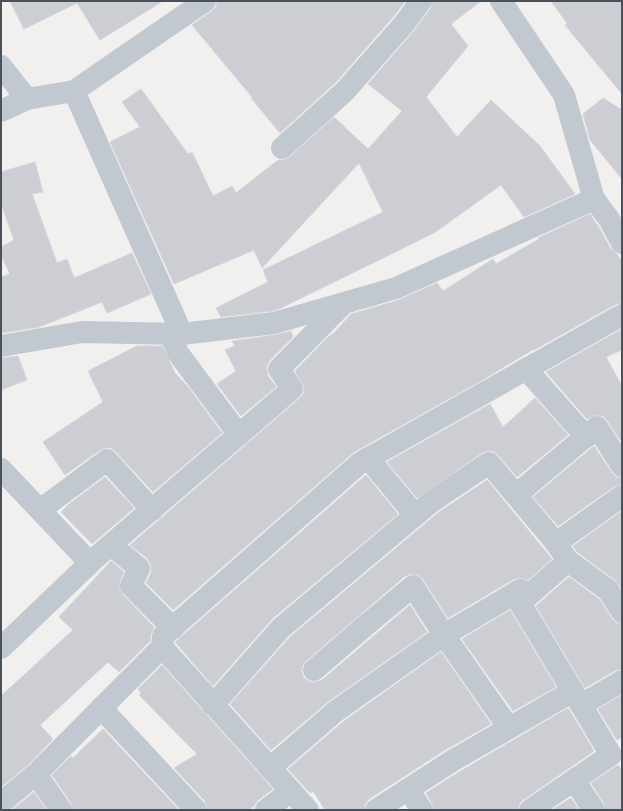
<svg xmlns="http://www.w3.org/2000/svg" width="623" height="811" font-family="'Alegreya Sans',sans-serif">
<rect width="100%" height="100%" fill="#f2f0ef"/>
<!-- building -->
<g fill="#cdced3" stroke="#d4d5da">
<polygon points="10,1 163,1 100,40 77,3 24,29"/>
<polygon points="217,1 405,1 394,16 336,82 280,133 251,98 252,97 192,25 212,11 216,7"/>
<polygon points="433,1 481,1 451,24 468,46 426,97 457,137 491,100 540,146 575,194 524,217 501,185 434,233 279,309 272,311 221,317 216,308 268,282 263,270 383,212 359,163 262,268 254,250 174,284 110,142 140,127 122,102 141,89 188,154 192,152 213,196 232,186 236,193 278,160 284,160 290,157 334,117 368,149 402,111 368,84 414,31 431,8"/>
<polygon points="551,1 622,1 622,94 565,25 567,23"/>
<polygon points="603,98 622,110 622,179 590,140 583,114"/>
<polygon points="35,162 43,192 32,194 57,263 67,259 74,278 132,253 151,294 107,313 102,302 39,327 1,333 1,277 10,274 1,255 1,247 14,240 1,203 1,172"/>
<polygon points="590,214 598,226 611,249 617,254 622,262 622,303 616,304 534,350 534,349 479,382 354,452 173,610 146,583 151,573 151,565 147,558 130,545 300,398 304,393 304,387 295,371 327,338 335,332 351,314 399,300 437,283 443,291 493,259 496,264 539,239 538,238"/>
<polygon points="622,329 622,350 606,357 622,386 622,443 607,420 603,416 596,415 587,419 546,372"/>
<polygon points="291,331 293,337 270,360 267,365 267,370 268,376 276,387 241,416 217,384 236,371 225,350 235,346 232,341 275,335"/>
<polygon points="137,346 162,346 175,373 188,387 222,433 153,492 116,452 111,448 105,448 100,450 65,475 43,442 103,402 88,371"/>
<polygon points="18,356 27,380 1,390 1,358"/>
<polygon points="535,398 568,435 517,477 498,455 493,451 487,451 482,453 417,498 387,462 490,404 503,427"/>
<polygon points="594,446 612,473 616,477 622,478 622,484 615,486 558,526 533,497"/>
<polygon points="366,475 398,514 273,618 213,686 175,642"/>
<polygon points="105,477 134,508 92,544 61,512 69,504"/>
<polygon points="487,480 552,559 528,580 519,578 514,579 448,618 423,579 418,575 412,574 405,576 306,661 302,666 302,673 304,678 310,682 316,682 322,680 410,605 427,632 329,701 271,750 230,704 290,637 439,512"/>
<polygon points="622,511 622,589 615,580 577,552 573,546"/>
<polygon points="111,561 124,572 120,581 119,588 122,594 154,627 151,634 150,641 119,672 108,662 40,725 53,739 28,765 1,787 1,696 73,630 59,617"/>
<polygon points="569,577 599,599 612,619 616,623 622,624 622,669 616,670 585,688 536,606"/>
<polygon points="510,610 556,687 513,711 462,639"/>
<polygon points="441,652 491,724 445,750 369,799 365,804 364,810 325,810 313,791 310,793 288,769 344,721"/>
<polygon points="162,665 273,789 258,800 254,806 249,810 208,810 205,801 174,768 197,754 139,695 141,693 138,689"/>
<polygon points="622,695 622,737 617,740 598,709"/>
<polygon points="568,708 594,751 523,800 519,804 518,810 434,810 432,803 426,793 459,772"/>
<polygon points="103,729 179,810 73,810 71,803 52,775 71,756 73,758"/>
<polygon points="618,765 622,770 622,810 606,810 604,803 591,783"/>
<polygon points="34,792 46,810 12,810"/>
<polygon points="571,798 579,810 552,810"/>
</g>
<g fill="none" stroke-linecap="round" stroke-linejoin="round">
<!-- minor -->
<g stroke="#c1c8d0" stroke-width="22">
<polyline points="501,1 564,95 594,199 609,219 622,243"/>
<polyline points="1,66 27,99"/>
<polyline points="74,91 182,334"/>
<polyline points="1,111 27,99 74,91 205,1"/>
<polyline points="282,148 345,91 404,24 421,1"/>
<polyline points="170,334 178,353 239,435"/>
<polyline points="1,346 82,332 182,334 274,323 396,288 594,199"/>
<polyline points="526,369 586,437"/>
<polyline points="368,458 415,515"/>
<polyline points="1,469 90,563 1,648"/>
<polyline points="516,495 597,427 622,466"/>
<polyline points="40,510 107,460 152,510"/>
<polyline points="111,545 139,568 131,586 173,628"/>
<polyline points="568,561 608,590 622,612"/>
<polyline points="86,566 292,389 279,369 343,304"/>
<polyline points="162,647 308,810"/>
<polyline points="314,670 365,626 413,586 444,635 509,728"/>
<polyline points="213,705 281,628 431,502 489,463 556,543"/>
<polyline points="581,705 622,681"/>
<polyline points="101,708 196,810"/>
<polyline points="270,768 336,711 444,635 520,590 530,594"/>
<polyline points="36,774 61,810"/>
<polyline points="574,780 594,810"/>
<polyline points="408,789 422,810"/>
<polyline points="1,803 36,774 162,647 163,636 360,463 622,315"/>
<polyline points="266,810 291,791"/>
<polyline points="376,810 452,761 573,691"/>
<polyline points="530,810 611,755 520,603 568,561 556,543 622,496"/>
</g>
</g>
<!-- border -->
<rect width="623" height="811" fill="none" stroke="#49515b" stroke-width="4"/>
</svg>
